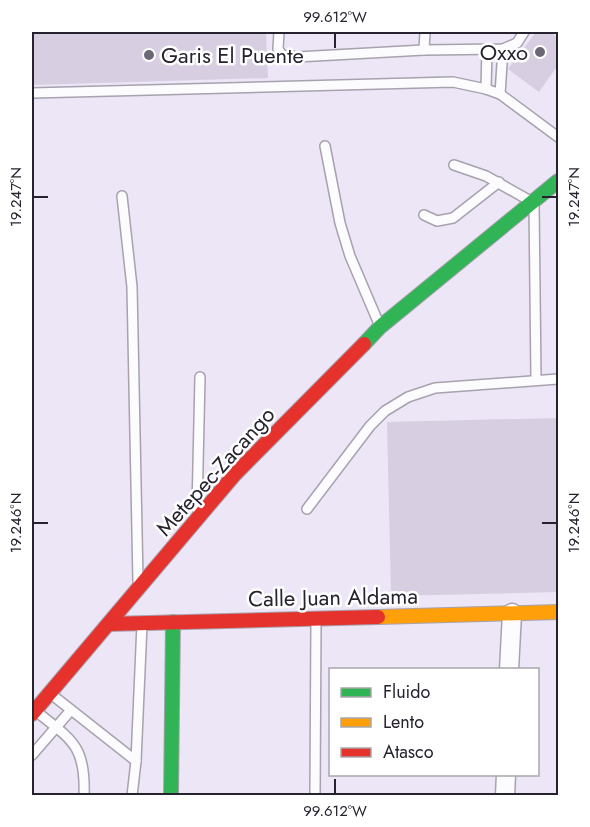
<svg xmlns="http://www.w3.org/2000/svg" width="590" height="827" font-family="Jost,sans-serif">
<rect width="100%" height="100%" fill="#ece6f6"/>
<!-- building -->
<g fill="#d8cee2">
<polygon points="32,32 266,32 268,78 32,85"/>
<polygon points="536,32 550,32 558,38 558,65 539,92 508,69"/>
<polygon points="558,418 558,592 391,596 387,422"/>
</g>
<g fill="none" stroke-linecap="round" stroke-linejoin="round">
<!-- lane casing -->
<g stroke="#a7a2ae" stroke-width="12">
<g id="lane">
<polyline points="279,32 278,49 282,55 297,57 424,50 503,49 517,43 524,32"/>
<polyline points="424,50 425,32"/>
<polyline points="486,89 487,49"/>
<polyline points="32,93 453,82 486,89 500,94 558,137"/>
<polyline points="500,94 503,49"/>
<polyline points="325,146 340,223 350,256 379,324"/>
<polyline points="454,165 486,176 534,203 536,379"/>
<polyline points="122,196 132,287 138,581"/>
<polyline points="424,215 437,221 453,218 499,182"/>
<polyline points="197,509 200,377"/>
<polyline points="307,509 370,426 385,411 408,397 435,388 558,379"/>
<polyline points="51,694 136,761"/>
<path d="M37,712C72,740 86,746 84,796"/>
<polyline points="32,755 71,710"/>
<polyline points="132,796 136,761 142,624"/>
<polyline points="315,796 316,621"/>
</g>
</g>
<!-- street casing -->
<g stroke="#a7a2ae" stroke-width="21">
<g id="street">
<polyline points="509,670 512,613"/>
<polyline points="505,796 506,774"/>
</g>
</g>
<!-- fast casing -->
<g stroke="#a7a2ae" stroke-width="16">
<g id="fast">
<polyline points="364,344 380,327 558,181"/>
<polyline points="171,796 173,622"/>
</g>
</g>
<!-- slow casing -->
<g stroke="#a7a2ae" stroke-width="16">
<polyline id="slow" points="378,617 558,612"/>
</g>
<!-- jam casing -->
<g stroke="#a7a2ae" stroke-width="16">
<g id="jam">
<polyline points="109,624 378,617"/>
<polyline points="32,714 235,474 364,344"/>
</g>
</g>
<!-- lane -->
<use href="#lane" stroke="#fcfbfe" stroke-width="9"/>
<!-- street -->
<use href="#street" stroke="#fcfbfe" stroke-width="18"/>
<!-- fast -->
<use href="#fast" stroke="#30b455" stroke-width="14"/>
<!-- slow -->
<use href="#slow" stroke="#ff9f0a" stroke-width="14"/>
<!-- jam -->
<use href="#jam" stroke="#e5322d" stroke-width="14"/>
</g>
<!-- ticks -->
<path fill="none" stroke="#27232e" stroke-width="2" d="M335,33V48M33,197H48M542,197H557M33,523H48M542,523H557M335,779V794"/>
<!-- markers -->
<g fill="#6c6774" stroke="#fff" stroke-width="2">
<circle cx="540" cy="52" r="6"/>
<circle cx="149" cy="55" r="6"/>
</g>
<g text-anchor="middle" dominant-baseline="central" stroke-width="5" stroke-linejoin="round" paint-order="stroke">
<!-- poi labels -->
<g font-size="22" fill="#27232e" stroke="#fff" text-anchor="end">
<text x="528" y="52">Oxxo</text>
<text x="161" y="55" text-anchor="start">Garis El Puente</text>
</g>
<!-- street labels -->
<g font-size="22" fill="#27232e" stroke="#fff">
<text transform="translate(215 471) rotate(-48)">Metepec-Zacango</text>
<text transform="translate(333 597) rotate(-1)">Calle Juan Aldama</text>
</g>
</g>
<!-- border -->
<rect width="590" height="827" fill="none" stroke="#ffffff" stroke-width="66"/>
<!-- legend -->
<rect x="329" y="668" width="210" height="108" fill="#ffffff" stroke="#a9a7ab" stroke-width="1.5"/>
<rect x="341" y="688" width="30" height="9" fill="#30b455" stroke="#a9a7ab" stroke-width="1.5"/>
<text x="383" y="698" font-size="18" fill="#27232e">Fluido</text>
<rect x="341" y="718" width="30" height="9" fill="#ff9f0a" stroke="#a9a7ab" stroke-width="1.5"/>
<text x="383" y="728" font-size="18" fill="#27232e">Lento</text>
<rect x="341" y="748" width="30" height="9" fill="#e5322d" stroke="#a9a7ab" stroke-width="1.5"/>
<text x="383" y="758" font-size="18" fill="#27232e">Atasco</text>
<rect x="33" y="33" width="524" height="761" fill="none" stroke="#27232e" stroke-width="2"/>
<g font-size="15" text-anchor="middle" fill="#27232e">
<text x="335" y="22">99.612°W</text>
<text transform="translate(16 197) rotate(-90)" y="5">19.247°N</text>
<text transform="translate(574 197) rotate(-90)" y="5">19.247°N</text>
<text transform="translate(16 523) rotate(-90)" y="5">19.246°N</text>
<text transform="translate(574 523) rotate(-90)" y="5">19.246°N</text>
<text x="335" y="816">99.612°W</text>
</g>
</svg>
